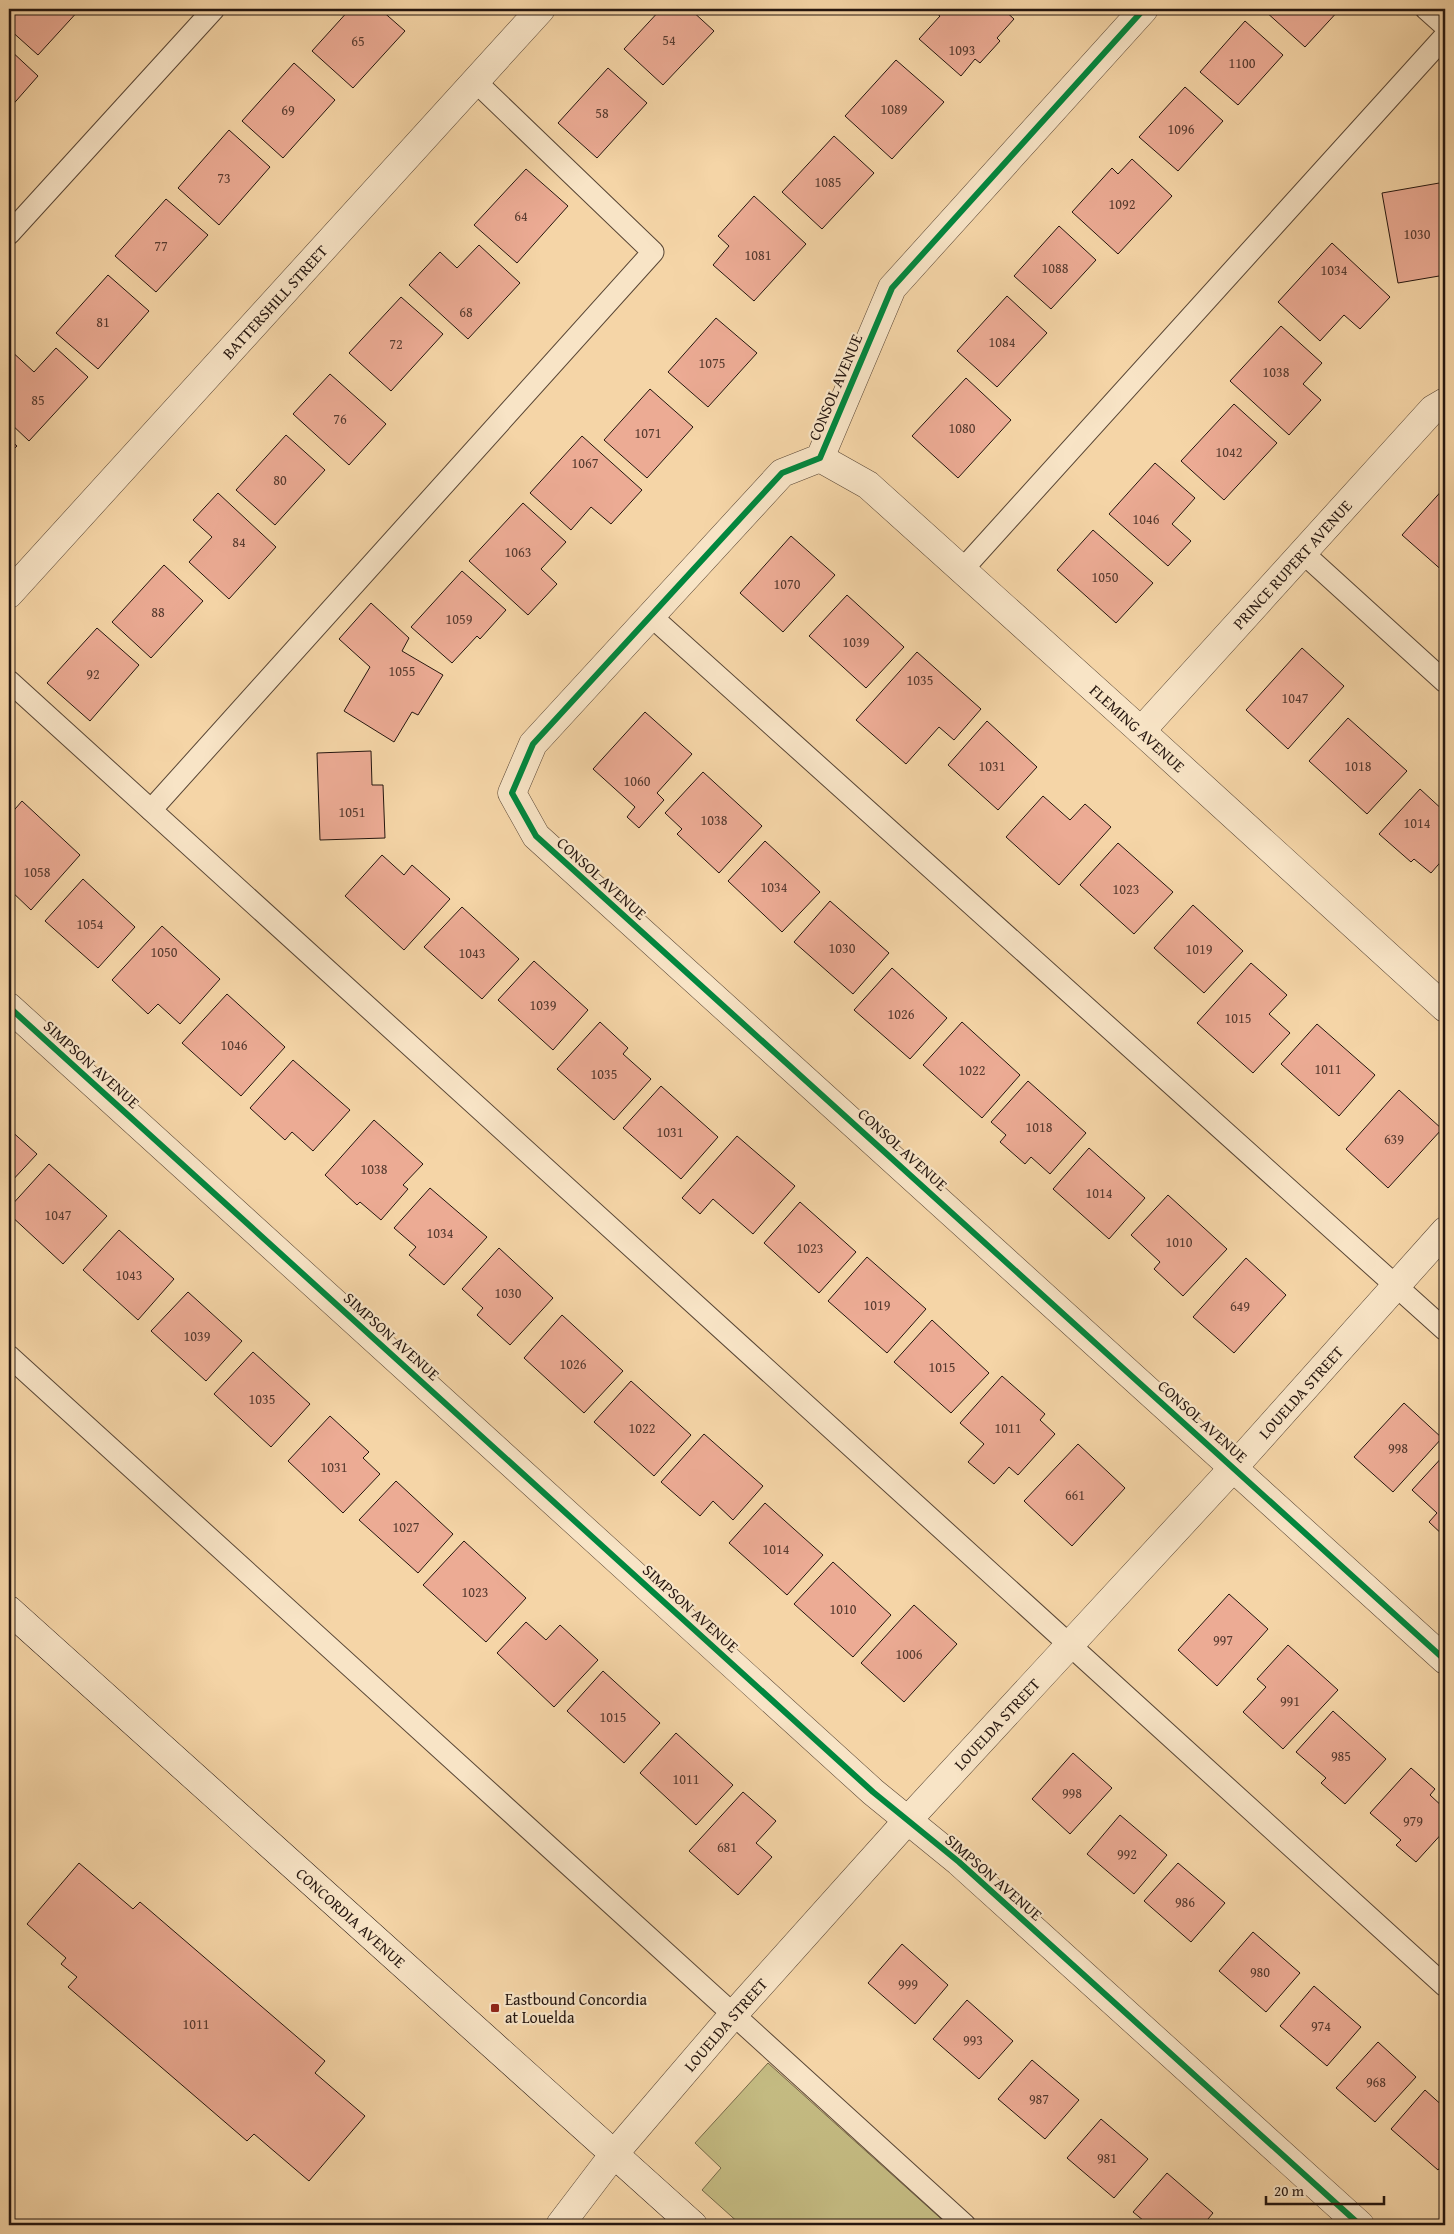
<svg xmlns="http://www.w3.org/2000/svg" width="1454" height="2234" font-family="'Gentium Book Plus',serif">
<rect width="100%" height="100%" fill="#f5d5a7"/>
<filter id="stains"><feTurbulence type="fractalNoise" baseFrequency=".004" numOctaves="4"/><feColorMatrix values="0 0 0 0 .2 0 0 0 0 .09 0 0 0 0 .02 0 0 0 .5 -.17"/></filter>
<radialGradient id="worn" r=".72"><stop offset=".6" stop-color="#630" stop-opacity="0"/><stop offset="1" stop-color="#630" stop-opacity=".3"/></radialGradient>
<!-- green -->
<polygon fill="#c4bb82" stroke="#746848" points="768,2063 948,2225 741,2225 702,2190 721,2168 695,2143"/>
<!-- building -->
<g fill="#ecab94" stroke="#25160f">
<polygon points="9,9 80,9 38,55 9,29"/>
<polygon points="350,9 380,9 405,31 353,88 312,51"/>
<polygon points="661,9 690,9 714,31 663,85 624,49"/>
<polygon points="726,9 737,9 732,15"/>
<polygon points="931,9 1003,9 1014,19 997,38 1000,41 980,63 975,59 961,76 919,39 940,16"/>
<polygon points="1267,9 1340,9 1305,47 1265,11"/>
<polygon points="1245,21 1283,55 1238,105 1200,72"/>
<polygon points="9,49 38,76 9,109"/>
<polygon points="896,60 944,102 892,159 845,116"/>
<polygon points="294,63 335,100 283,158 242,121"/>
<polygon points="608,68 647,103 597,158 558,123"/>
<polygon points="1185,87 1223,121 1178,171 1139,137"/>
<polygon points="229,130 270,167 219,225 178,188"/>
<polygon points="834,136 874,173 822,229 782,192"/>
<polygon points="1132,159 1172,196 1118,254 1072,212 1112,168 1118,174"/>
<polygon points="526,169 568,206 517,263 474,225"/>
<polygon points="1445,182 1445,275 1398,283 1382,193"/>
<polygon points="754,196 806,244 754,301 713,265 729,246 718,236"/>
<polygon points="166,199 208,235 156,292 115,256"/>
<polygon points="1059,226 1096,260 1051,309 1014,276"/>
<polygon points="1332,243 1390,297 1360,329 1344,315 1320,341 1278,302"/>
<polygon points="479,245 520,283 468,339 409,285 440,252 457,268"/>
<polygon points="108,275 149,311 98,369 56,333"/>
<polygon points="1007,296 1047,333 997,387 957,351"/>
<polygon points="401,297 443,334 391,391 349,353"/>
<polygon points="716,318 757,353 708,407 668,372"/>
<polygon points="1281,326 1322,363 1303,384 1321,400 1289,435 1230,381"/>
<polygon points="56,348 88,377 29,441 9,422 9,349 34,372"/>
<polygon points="330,374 386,424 349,465 293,414"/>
<polygon points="966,378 1011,420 958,478 912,436"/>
<polygon points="650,389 693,427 647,478 604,440"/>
<polygon points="1234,404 1277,443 1224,500 1181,461"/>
<polygon points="286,435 325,470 275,525 236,490"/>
<polygon points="582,436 642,490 611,524 591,507 571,530 530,493"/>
<polygon points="9,439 17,446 9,454"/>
<polygon points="1155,463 1195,498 1172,524 1191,541 1168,566 1109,514"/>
<polygon points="1445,487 1445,573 1402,535"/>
<polygon points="218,493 276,547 229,599 189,562 212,537 193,520"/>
<polygon points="523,503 566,542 541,569 557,584 528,615 469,561"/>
<polygon points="1093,530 1153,583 1116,623 1057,570"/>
<polygon points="791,536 835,575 783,632 740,593"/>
<polygon points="164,565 203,601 151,658 112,622"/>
<polygon points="462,571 506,610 480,639 477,636 452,663 411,627"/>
<polygon points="847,595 904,647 866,688 809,636"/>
<polygon points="371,603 409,638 402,651 443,675 418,715 412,712 394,742 344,711 370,667 339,639"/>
<polygon points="97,628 139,665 90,721 47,683"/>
<polygon points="1302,648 1344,686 1288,749 1246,710"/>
<polygon points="917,652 981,709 954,740 939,727 906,764 856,720"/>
<polygon points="645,712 692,754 657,793 664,800 639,828 627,817 635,807 593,769"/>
<polygon points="1348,718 1407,771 1367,814 1309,761"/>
<polygon points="987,721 1037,767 998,810 948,765"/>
<polygon points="371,751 372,785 383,785 385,838 320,840 317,753"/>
<polygon points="703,772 762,826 719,873 677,834 682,829 665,813"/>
<polygon points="1420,789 1445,812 1445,857 1431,873 1414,859 1411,862 1379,834"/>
<polygon points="1043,796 1070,820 1085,804 1111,827 1059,885 1006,837"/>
<polygon points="22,801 80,855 31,910 9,889 9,816"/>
<polygon points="765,841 820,892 782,932 728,881"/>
<polygon points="1118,843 1173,892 1134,934 1080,885"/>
<polygon points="382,855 404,875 412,865 450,899 404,950 345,896"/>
<polygon points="83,879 135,927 98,968 45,921"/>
<polygon points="830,901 889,953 853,994 794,942"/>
<polygon points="1193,905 1243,951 1204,993 1154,948"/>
<polygon points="462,907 519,959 482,999 424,947"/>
<polygon points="162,926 220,979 180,1024 158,1004 148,1014 112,980"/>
<polygon points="534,961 588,1010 553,1050 498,1000"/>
<polygon points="1251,963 1287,995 1269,1014 1290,1033 1253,1073 1197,1023"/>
<polygon points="892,968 947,1018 910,1059 854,1010"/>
<polygon points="227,994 285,1047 241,1096 182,1043"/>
<polygon points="600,1022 628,1048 623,1054 651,1079 614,1120 557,1069"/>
<polygon points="962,1022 1020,1075 982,1118 923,1065"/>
<polygon points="1317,1024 1375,1075 1339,1116 1281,1064"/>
<polygon points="293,1060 350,1110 313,1151 292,1132 285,1140 250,1108"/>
<polygon points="1028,1081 1086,1133 1050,1174 1031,1157 1025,1164 1000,1142 1006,1135 991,1122"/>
<polygon points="661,1086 718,1137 681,1179 623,1128"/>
<polygon points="1399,1090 1442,1129 1388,1188 1346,1149"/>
<polygon points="374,1120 423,1164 403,1185 408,1189 381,1220 360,1202 357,1205 325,1175"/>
<polygon points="9,1129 37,1154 9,1184"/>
<polygon points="737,1136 795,1186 753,1234 713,1199 700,1214 682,1198"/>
<polygon points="1089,1148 1145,1198 1109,1239 1053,1189"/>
<polygon points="49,1164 107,1216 63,1264 9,1214 9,1208"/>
<polygon points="430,1188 487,1237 444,1285 409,1255 416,1247 394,1228"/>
<polygon points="1168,1195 1227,1249 1183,1296 1154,1269 1160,1262 1131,1235"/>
<polygon points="800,1202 856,1252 819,1293 764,1243"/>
<polygon points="119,1230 174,1279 138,1320 83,1270"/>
<polygon points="499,1248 553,1298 510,1345 477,1315 483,1308 462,1289"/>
<polygon points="867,1257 926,1309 887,1353 828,1301"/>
<polygon points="1246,1258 1286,1295 1234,1353 1193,1317"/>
<polygon points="188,1292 242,1341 206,1381 151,1331"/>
<polygon points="562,1315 623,1371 584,1413 524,1358"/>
<polygon points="932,1320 989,1373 951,1413 894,1362"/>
<polygon points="253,1352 310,1404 271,1447 214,1394"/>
<polygon points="1002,1376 1045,1414 1040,1420 1055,1434 1018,1475 1009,1467 994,1484 968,1462 984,1444 960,1423"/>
<polygon points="631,1381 691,1435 654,1476 594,1422"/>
<polygon points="1404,1403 1442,1438 1393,1492 1354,1457"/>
<polygon points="330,1416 369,1452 363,1458 380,1474 343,1513 288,1461"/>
<polygon points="704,1434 763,1486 733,1520 713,1501 700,1516 661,1482"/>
<polygon points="1078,1444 1125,1488 1072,1546 1024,1501"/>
<polygon points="1445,1454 1445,1537 1429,1522 1437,1513 1412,1490"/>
<polygon points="396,1481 453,1534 418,1573 359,1520"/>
<polygon points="765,1503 823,1555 787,1595 729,1543"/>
<polygon points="464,1541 526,1598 486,1642 423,1585"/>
<polygon points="833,1562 891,1615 853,1657 794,1604"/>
<polygon points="1229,1594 1268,1629 1217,1686 1178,1650"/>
<polygon points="914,1605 957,1644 904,1702 861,1663"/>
<polygon points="526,1622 546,1640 560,1625 598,1660 554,1707 497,1653"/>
<polygon points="1288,1645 1338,1690 1283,1749 1243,1712 1266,1687 1257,1679"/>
<polygon points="603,1671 660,1723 624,1763 567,1711"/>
<polygon points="1333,1711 1386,1759 1345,1804 1321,1783 1326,1778 1296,1752"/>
<polygon points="676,1733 733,1785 696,1825 640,1773"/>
<polygon points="1073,1753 1112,1788 1070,1834 1032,1799"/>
<polygon points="1411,1768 1435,1789 1430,1795 1445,1809 1445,1830 1416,1862 1396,1845 1401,1840 1370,1813"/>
<polygon points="743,1792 776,1821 756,1843 772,1857 738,1895 689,1851"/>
<polygon points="1120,1815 1167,1855 1134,1894 1087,1854"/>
<polygon points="79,1863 133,1909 140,1902 325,2061 315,2073 365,2116 309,2181 254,2134 247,2141 68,1987 77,1977 61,1964 66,1958 27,1924"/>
<polygon points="1178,1863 1225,1903 1191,1942 1144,1901"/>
<polygon points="1445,1885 1445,1895 1440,1891"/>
<polygon points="1253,1932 1300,1973 1266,2012 1219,1971"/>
<polygon points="902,1944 948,1985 915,2024 868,1983"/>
<polygon points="1314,1986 1361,2027 1327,2066 1280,2026"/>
<polygon points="967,2000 1013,2041 979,2079 933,2039"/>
<polygon points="1378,2042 1416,2077 1375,2122 1336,2088"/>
<polygon points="1032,2060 1079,2100 1045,2139 998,2099"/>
<polygon points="1425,2090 1445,2108 1445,2161 1438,2170 1391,2129"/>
<polygon points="1101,2119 1148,2159 1114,2198 1067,2158"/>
<polygon points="1167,2173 1213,2213 1203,2225 1149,2225 1133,2212"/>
</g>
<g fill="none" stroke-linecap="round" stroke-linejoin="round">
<!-- lane casing -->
<g stroke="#594635" stroke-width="23">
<g id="lane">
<polyline points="1426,9 1445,26"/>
<polyline points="9,234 214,9"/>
<polyline points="1302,552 1445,682"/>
<polyline points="963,569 1445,36"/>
<polyline points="651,616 1445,1330"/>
<polyline points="9,681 1445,1986"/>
<polyline points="151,810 653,252 475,81"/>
<polyline points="9,1356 965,2225"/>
</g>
</g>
<!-- street casing -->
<g stroke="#594635" stroke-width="29">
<g id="street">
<polyline points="1144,9 892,288 820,458 782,473 533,744 512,793 536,836 1445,1660"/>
<path id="s1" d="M820,458L868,485L1141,731L1445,1008"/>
<path id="s2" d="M9,594L541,9"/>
<path id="s3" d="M1141,731L1433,409L1445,402"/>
<polyline points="9,1007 873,1792 959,1862 1360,2225"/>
<path id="s4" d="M560,2225L614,2154L733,2015L907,1821L1234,1467L1445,1231"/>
</g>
</g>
<!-- secondary casing -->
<g stroke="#25160f" stroke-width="29">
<g id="secondary">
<path id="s5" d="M9,1610L693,2225"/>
</g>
</g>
<!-- lane -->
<use href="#lane" stroke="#f8e4c6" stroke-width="21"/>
<!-- street -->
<use href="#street" stroke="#f8e4c6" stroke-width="28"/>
<!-- secondary -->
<use href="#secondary" stroke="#f8e4c6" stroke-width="28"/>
<!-- cycleway casing -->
<g stroke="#f8e4c6" stroke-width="9">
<g id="cycleway">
<polyline points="1144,9 892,288 820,458 782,473 533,744 512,793 536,836 1445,1660"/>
<polyline points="9,1007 873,1792 959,1862 1360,2225"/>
</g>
</g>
<!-- cycleway -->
<use href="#cycleway" stroke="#00873e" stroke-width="6"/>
</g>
<!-- markers -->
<rect fill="#8f2418" stroke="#f8e4c6" stroke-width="2" x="490" y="2003" width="10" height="10" rx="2.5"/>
<g text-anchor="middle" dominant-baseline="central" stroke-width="4.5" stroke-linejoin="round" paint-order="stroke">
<!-- number labels -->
<g font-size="14" fill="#573b30">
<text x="669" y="40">54</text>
<text x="358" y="41">65</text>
<text x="962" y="50">1093</text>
<text x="1242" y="63">1100</text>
<text x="894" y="109">1089</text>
<text x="288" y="110">69</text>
<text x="602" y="113">58</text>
<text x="1181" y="129">1096</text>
<text x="224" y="178">73</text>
<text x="828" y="182">1085</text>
<text x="1122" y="204">1092</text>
<text x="521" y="216">64</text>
<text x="1417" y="234">1030</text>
<text x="161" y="246">77</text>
<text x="758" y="255">1081</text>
<text x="1055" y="268">1088</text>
<text x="1334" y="270">1034</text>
<text x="466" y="312">68</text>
<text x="103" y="322">81</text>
<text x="1002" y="342">1084</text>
<text x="396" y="344">72</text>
<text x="712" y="363">1075</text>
<text x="1276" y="372">1038</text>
<text x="38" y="400">85</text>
<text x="340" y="419">76</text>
<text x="962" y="428">1080</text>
<text x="648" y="433">1071</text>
<text x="1229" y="452">1042</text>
<text x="585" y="463">1067</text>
<text x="280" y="480">80</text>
<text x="1146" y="519">1046</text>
<text x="239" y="542">84</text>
<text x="518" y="552">1063</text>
<text x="1105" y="577">1050</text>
<text x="787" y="584">1070</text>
<text x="158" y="612">88</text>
<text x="459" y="619">1059</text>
<text x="856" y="642">1039</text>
<text x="402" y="671">1055</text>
<text x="93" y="674">92</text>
<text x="920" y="680">1035</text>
<text x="1295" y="698">1047</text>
<text x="992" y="766">1031</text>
<text x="1358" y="766">1018</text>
<text x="637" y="781">1060</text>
<text x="352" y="812">1051</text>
<text x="714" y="820">1038</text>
<text x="1417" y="823">1014</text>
<text x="37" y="872">1058</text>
<text x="774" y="887">1034</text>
<text x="1126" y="889">1023</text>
<text x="90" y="924">1054</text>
<text x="842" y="948">1030</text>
<text x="1199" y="949">1019</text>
<text x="164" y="952">1050</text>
<text x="472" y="953">1043</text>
<text x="543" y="1005">1039</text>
<text x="901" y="1014">1026</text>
<text x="1238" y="1018">1015</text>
<text x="234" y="1045">1046</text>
<text x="1328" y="1069">1011</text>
<text x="972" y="1070">1022</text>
<text x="604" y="1074">1035</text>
<text x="1039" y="1127">1018</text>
<text x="670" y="1132">1031</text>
<text x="1394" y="1139">639</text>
<text x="374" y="1169">1038</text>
<text x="1099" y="1193">1014</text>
<text x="58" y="1215">1047</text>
<text x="440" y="1233">1034</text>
<text x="1179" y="1242">1010</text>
<text x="810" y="1248">1023</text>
<text x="129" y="1275">1043</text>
<text x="508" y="1293">1030</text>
<text x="877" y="1305">1019</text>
<text x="1240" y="1306">649</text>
<text x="197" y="1336">1039</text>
<text x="573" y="1364">1026</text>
<text x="942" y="1367">1015</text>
<text x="262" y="1399">1035</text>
<text x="642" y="1428">1022</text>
<text x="1008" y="1428">1011</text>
<text x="1398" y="1448">998</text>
<text x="334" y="1467">1031</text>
<text x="1075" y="1495">661</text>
<text x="406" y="1527">1027</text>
<text x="776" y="1549">1014</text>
<text x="475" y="1592">1023</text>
<text x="843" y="1609">1010</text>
<text x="1223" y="1640">997</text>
<text x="909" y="1654">1006</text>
<text x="1290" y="1701">991</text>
<text x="613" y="1717">1015</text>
<text x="1341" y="1756">985</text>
<text x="686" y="1779">1011</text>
<text x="1072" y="1793">998</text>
<text x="1413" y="1821">979</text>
<text x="727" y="1847">681</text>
<text x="1127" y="1854">992</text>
<text x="1185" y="1902">986</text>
<text x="1260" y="1972">980</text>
<text x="908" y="1984">999</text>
<text x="196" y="2024">1011</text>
<text x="1321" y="2026">974</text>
<text x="973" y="2040">993</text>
<text x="1376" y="2082">968</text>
<text x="1039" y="2099">987</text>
<text x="1107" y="2158">981</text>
</g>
<!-- street labels -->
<g font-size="16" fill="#25160f" stroke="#f8e4c6">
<text stroke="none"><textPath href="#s2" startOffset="395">BATTERSHILL STREET</textPath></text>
<text transform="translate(835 387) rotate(-67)">CONSOL AVENUE</text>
<text stroke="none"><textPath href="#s3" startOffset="225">PRINCE RUPERT AVENUE</textPath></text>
<text stroke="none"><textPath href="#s1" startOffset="418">FLEMING AVENUE</textPath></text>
<text transform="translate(602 878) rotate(42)">CONSOL AVENUE</text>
<text transform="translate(92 1064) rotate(42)">SIMPSON AVENUE</text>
<text transform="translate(903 1149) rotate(42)">CONSOL AVENUE</text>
<text transform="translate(392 1336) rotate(42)">SIMPSON AVENUE</text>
<text stroke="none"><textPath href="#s4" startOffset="1115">LOUELDA STREET</textPath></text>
<text transform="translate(1203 1421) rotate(42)">CONSOL AVENUE</text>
<text transform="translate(691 1608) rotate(42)">SIMPSON AVENUE</text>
<text stroke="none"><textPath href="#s4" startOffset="665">LOUELDA STREET</textPath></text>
<text transform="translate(994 1877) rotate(41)">SIMPSON AVENUE</text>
<text stroke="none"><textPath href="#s5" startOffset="460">CONCORDIA AVENUE</textPath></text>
<text stroke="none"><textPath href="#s4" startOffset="260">LOUELDA STREET</textPath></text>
</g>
<!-- poi labels -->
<g font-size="16" fill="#25160f" stroke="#f8e4c6" text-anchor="start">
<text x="505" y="1999">Eastbound Concordia<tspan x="505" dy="18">at Louelda</tspan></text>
</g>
</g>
<!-- margin -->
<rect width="1454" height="2234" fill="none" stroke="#f5d5a7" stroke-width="30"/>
<rect x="10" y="10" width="1434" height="2214" fill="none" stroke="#25160f" stroke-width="2.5"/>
<rect x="15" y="15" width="1424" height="2204" fill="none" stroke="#25160f"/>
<!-- scale -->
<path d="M1266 2196v8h118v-8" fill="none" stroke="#25160f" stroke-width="2.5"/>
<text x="1274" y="2196" font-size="15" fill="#25160f" stroke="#f8e4c6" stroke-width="4" paint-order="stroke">20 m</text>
<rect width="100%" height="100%" filter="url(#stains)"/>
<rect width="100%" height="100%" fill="url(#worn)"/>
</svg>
